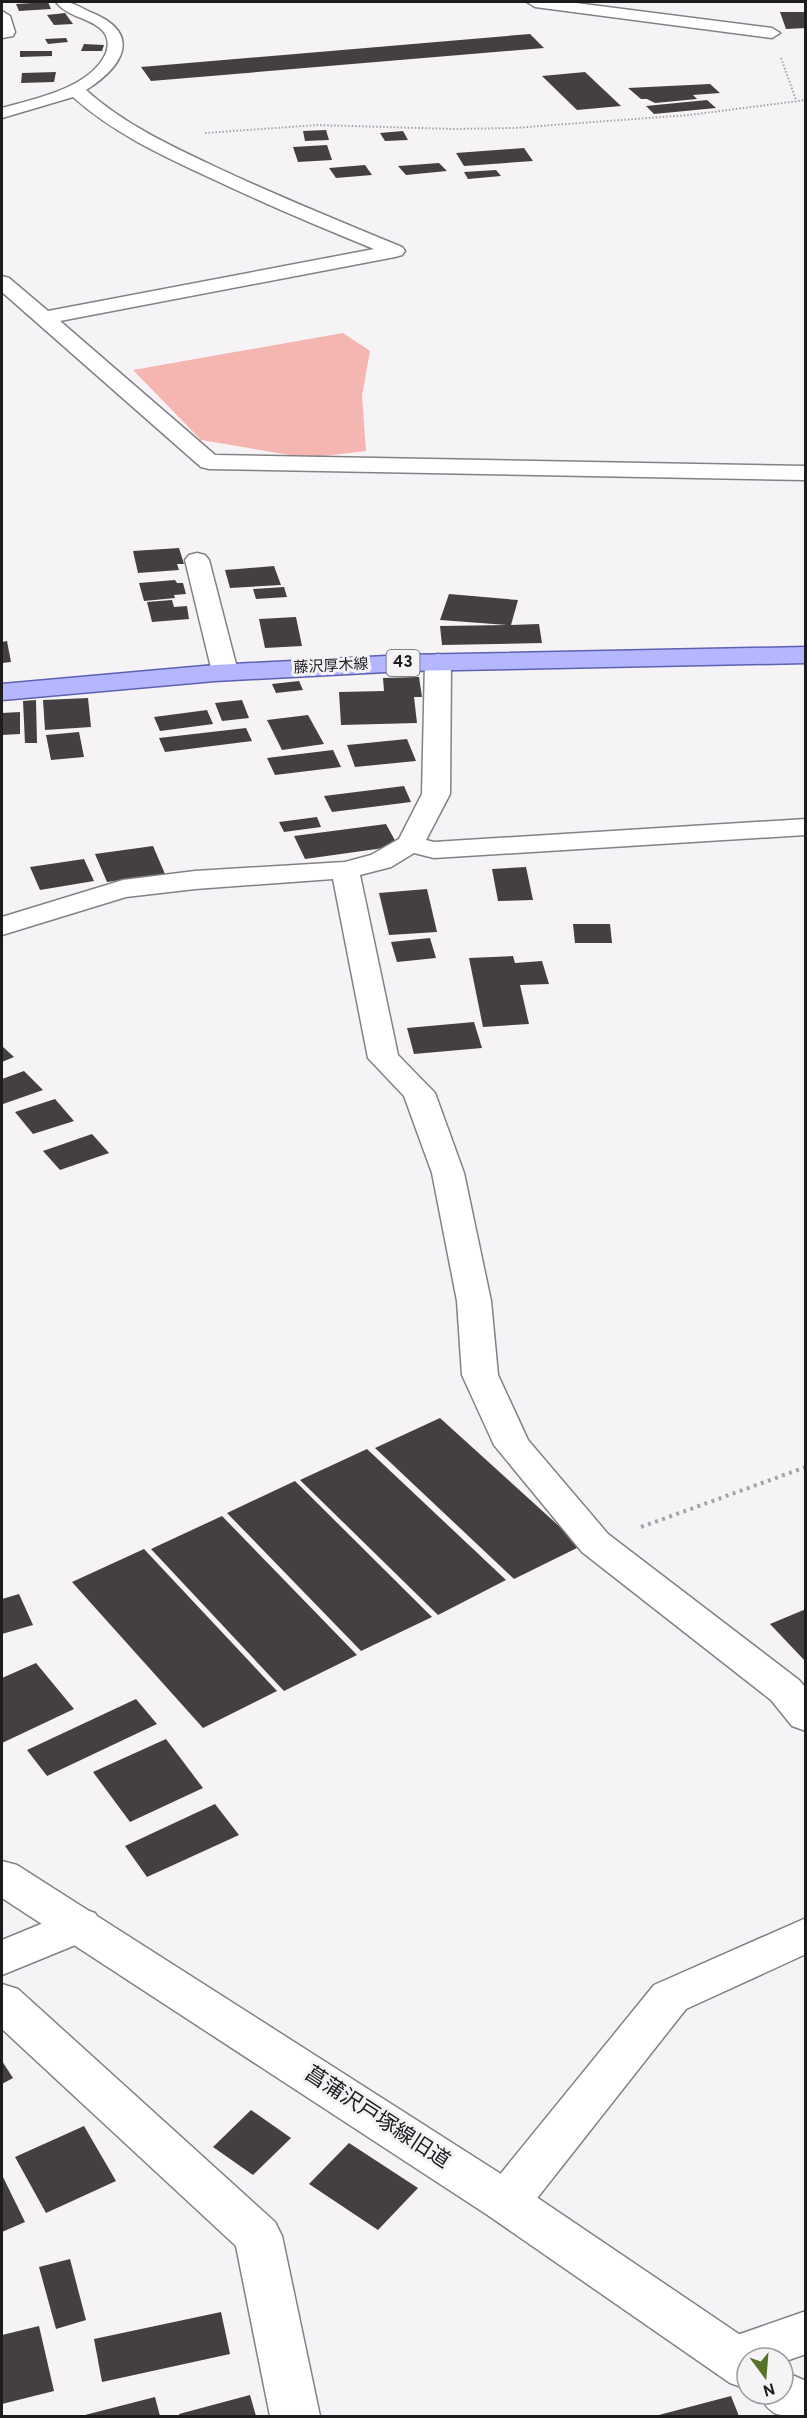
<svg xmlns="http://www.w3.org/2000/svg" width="807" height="2418" font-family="Overpass,'Noto Sans JP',sans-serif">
<rect width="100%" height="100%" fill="#f6f3f7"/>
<!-- green -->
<polygon fill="#f5b6b2" points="343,333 370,351 362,396 366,451 307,458 201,440 133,370"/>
<!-- building -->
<g fill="#444042">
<polygon points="48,2 51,9 19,11 16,4"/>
<polygon points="780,12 806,12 806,28 786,29"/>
<polygon points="65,13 73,24 54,25 47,15"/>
<polygon points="530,34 544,48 151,81 141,67"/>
<polygon points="66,38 68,42 48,44 45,39"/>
<polygon points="84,44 104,45 102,51 81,51"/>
<polygon points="20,51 52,51 52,56 20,57"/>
<polygon points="56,72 54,82 21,83 22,73"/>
<polygon points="585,72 621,106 577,110 542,76"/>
<polygon points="710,84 720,93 693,95 697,99 655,103 647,99 641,99 628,88"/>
<polygon points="707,100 716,108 654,114 646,106"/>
<polygon points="326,130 329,140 305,141 303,131"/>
<polygon points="403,131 408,140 385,141 380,133"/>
<polygon points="327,145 332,160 298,162 293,147"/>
<polygon points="524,148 533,161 464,166 456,153"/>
<polygon points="439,163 447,171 406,175 398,166"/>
<polygon points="365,165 372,175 336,178 329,168"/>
<polygon points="496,170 501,176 468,179 464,172"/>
<polygon points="179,548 184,564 177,564 179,570 138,573 133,551"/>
<polygon points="274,566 281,585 230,588 225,570"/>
<polygon points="175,580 177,583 183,583 186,594 174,595 175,598 144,601 139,583"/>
<polygon points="284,587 287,597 256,599 253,589"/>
<polygon points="449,594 518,600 511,625 539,624 542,643 442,645 440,626 507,625 440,620"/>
<polygon points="172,600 174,607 187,606 189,619 152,622 147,602"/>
<polygon points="296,617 302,646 265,648 259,619"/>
<polygon points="7,641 11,662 2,663 2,642"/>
<polygon points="419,677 422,697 414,697 417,723 341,725 339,692 384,691 383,678"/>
<polygon points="299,681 303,690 276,693 272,684"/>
<polygon points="88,698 91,727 45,730 43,700"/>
<polygon points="36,700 37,743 25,743 23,701"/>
<polygon points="242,700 249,718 222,721 215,703"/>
<polygon points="207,710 213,724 160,731 154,717"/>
<polygon points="20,712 20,734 2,735 2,713"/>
<polygon points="308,715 324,744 282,750 267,720"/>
<polygon points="246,728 252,741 165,752 159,738"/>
<polygon points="79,732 84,757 51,760 46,735"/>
<polygon points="407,739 416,761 355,767 347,745"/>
<polygon points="333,750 341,767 275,775 267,758"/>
<polygon points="404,786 411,802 332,812 324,796"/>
<polygon points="317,817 321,827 284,832 279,822"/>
<polygon points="386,824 398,846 305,859 294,836"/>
<polygon points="153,846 165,874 107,882 95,854"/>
<polygon points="84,859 94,881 40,890 30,867"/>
<polygon points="526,867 533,900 498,901 492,869"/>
<polygon points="427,889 437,932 389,935 379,893"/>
<polygon points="573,924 610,924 612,943 575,943"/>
<polygon points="430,938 436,958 397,962 391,942"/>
<polygon points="513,956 515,963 542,961 549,984 520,985 529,1024 483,1027 469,958"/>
<polygon points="474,1022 482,1048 414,1054 407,1028"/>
<polygon points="2,1046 14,1057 2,1062"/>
<polygon points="24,1071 43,1090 3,1104 2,1079"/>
<polygon points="55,1099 74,1121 33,1134 15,1112"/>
<polygon points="92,1134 109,1153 60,1170 43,1151"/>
<polygon points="440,1418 581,1546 514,1579 375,1448"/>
<polygon points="367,1449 506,1580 438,1615 300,1480"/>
<polygon points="295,1481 432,1617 361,1651 227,1513"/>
<polygon points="222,1516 357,1655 284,1691 151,1549"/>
<polygon points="144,1549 277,1691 203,1728 72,1582"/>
<polygon points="19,1594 33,1625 2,1634 2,1599"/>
<polygon points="806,1609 806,1662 770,1624"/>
<polygon points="36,1663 74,1709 2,1743 2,1678"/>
<polygon points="136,1699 157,1724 47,1776 27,1750"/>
<polygon points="166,1739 203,1788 130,1822 93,1772"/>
<polygon points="215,1804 239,1835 147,1877 125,1846"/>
<polygon points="2,2061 13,2078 2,2084"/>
<polygon points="251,2110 291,2138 253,2175 213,2147"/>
<polygon points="84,2126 116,2181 46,2213 15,2157"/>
<polygon points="349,2143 418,2188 378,2230 309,2184"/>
<polygon points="2,2175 25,2222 2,2232"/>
<polygon points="70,2259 86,2320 56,2329 39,2267"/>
<polygon points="221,2312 230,2354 102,2382 94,2339"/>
<polygon points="39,2326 54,2391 2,2404 2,2335"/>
<polygon points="250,2395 256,2416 180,2416 179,2414"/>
<polygon points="731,2396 739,2416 655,2416"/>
<polygon points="155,2397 160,2416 81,2416"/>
</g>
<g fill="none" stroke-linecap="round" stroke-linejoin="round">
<!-- minor casing -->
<g stroke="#848186" stroke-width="3">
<g id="minor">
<path d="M56,2C70,0 77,6 90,12C143,33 124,66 86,90C125,125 173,147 220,169C280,197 341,222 402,247L405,251L402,255L395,257L60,321L215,455L806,466V480L209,469L201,467L2,292V276L9,278L48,311L374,249C317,226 261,202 206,176C159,154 112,132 73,97L2,118V108C34,99 91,88 106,53C109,45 108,37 103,31C90,17 68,18 56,2Z"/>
<polygon points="527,2 568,2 772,28 780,33 772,38 535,7"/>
<polygon points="2,11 10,16 15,32 13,36 2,38"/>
<polygon points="197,553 205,555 209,560 238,672 234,677 225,680 216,677 212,672 185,560 189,555"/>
<polygon points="438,654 447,657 451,662 450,794 426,840 434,842 806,819 806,835 434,858 414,853 391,867 360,875 398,1055 435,1093 464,1173 491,1301 498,1375 528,1440 608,1534 799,1680 806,1688 806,1731 792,1726 771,1700 582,1552 494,1445 462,1375 457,1301 432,1173 404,1096 368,1058 333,879 195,889 126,897 2,935 2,917 123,880 195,871 345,862 371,855 399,839 422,794 425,662 429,657"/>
<polygon points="80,1908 95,1913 102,1925 95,1937 2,1975 2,1940"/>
<polygon points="806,1918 806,1954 686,2009 523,2216 506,2222 489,2216 483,2202 489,2188 654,1985"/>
<polygon points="2,1984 18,1989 275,2222 282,2236 320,2416 270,2416 236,2246 2,2029"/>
<polygon points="806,2311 806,2354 783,2362 783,2358 747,2358 747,2375 734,2380 717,2374 709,2358 717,2342"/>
</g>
</g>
<!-- tertiary casing -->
<g stroke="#848186" stroke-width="3">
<g id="tertiary">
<polygon points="2,1861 17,1865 523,2188 764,2351 767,2358 747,2358 747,2389 730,2383 489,2216 2,1898"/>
<path d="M783,2371L806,2381V2416C779,2416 771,2418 759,2394H783Z"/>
</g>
</g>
<!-- primary casing -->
<g stroke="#5e61b0" stroke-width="3">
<polygon id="primary" points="806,647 806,663 405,671 215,681 2,700 2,684 215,665 405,655"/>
</g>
<!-- path-far1 -->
<g stroke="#a5a3a6" stroke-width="2" stroke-dasharray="1.5 2" stroke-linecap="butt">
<polyline points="781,58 796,100"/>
<polyline points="205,133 317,125 453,129 513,128 689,115 806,100"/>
</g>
<!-- path -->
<polyline stroke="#a5a3a6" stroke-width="4" stroke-dasharray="3 4.5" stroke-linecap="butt" points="641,1527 806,1467"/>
<!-- minor -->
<use href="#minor" fill="#fff" fill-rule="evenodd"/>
<!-- tertiary -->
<use href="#tertiary" fill="#fff" fill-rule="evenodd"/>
<!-- primary -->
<use href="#primary" fill="#b4b7ff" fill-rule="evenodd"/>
</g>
<g text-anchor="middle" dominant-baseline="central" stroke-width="6" stroke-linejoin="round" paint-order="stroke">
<!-- far-street labels -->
<g font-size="15" fill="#1c1b1d" stroke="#f6f3f7">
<text transform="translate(331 667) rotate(-3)">藤沢厚木線</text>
</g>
<!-- shield labels -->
<rect fill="#f6f3f7" stroke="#5d5c5e" stroke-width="1.5" x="386.5" y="650" width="33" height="26" rx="4.5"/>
<g font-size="16" font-weight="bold" fill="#1c1b1d">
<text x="403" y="663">43</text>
</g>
<!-- near-street labels -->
<g font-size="21" fill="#1c1b1d" stroke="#f6f3f7">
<text transform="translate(377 2118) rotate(33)">菖蒲沢戸塚線旧道</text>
</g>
</g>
<!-- border -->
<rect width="807" height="2418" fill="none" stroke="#1c1b1d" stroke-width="6"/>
<!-- north arrow -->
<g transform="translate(765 2376) rotate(164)"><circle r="28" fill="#f6f3f7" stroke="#9f9da0" stroke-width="1.5"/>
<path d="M0-4.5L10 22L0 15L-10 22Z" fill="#557227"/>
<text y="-9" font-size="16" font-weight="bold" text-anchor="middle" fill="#1c1b1d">N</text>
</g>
</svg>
